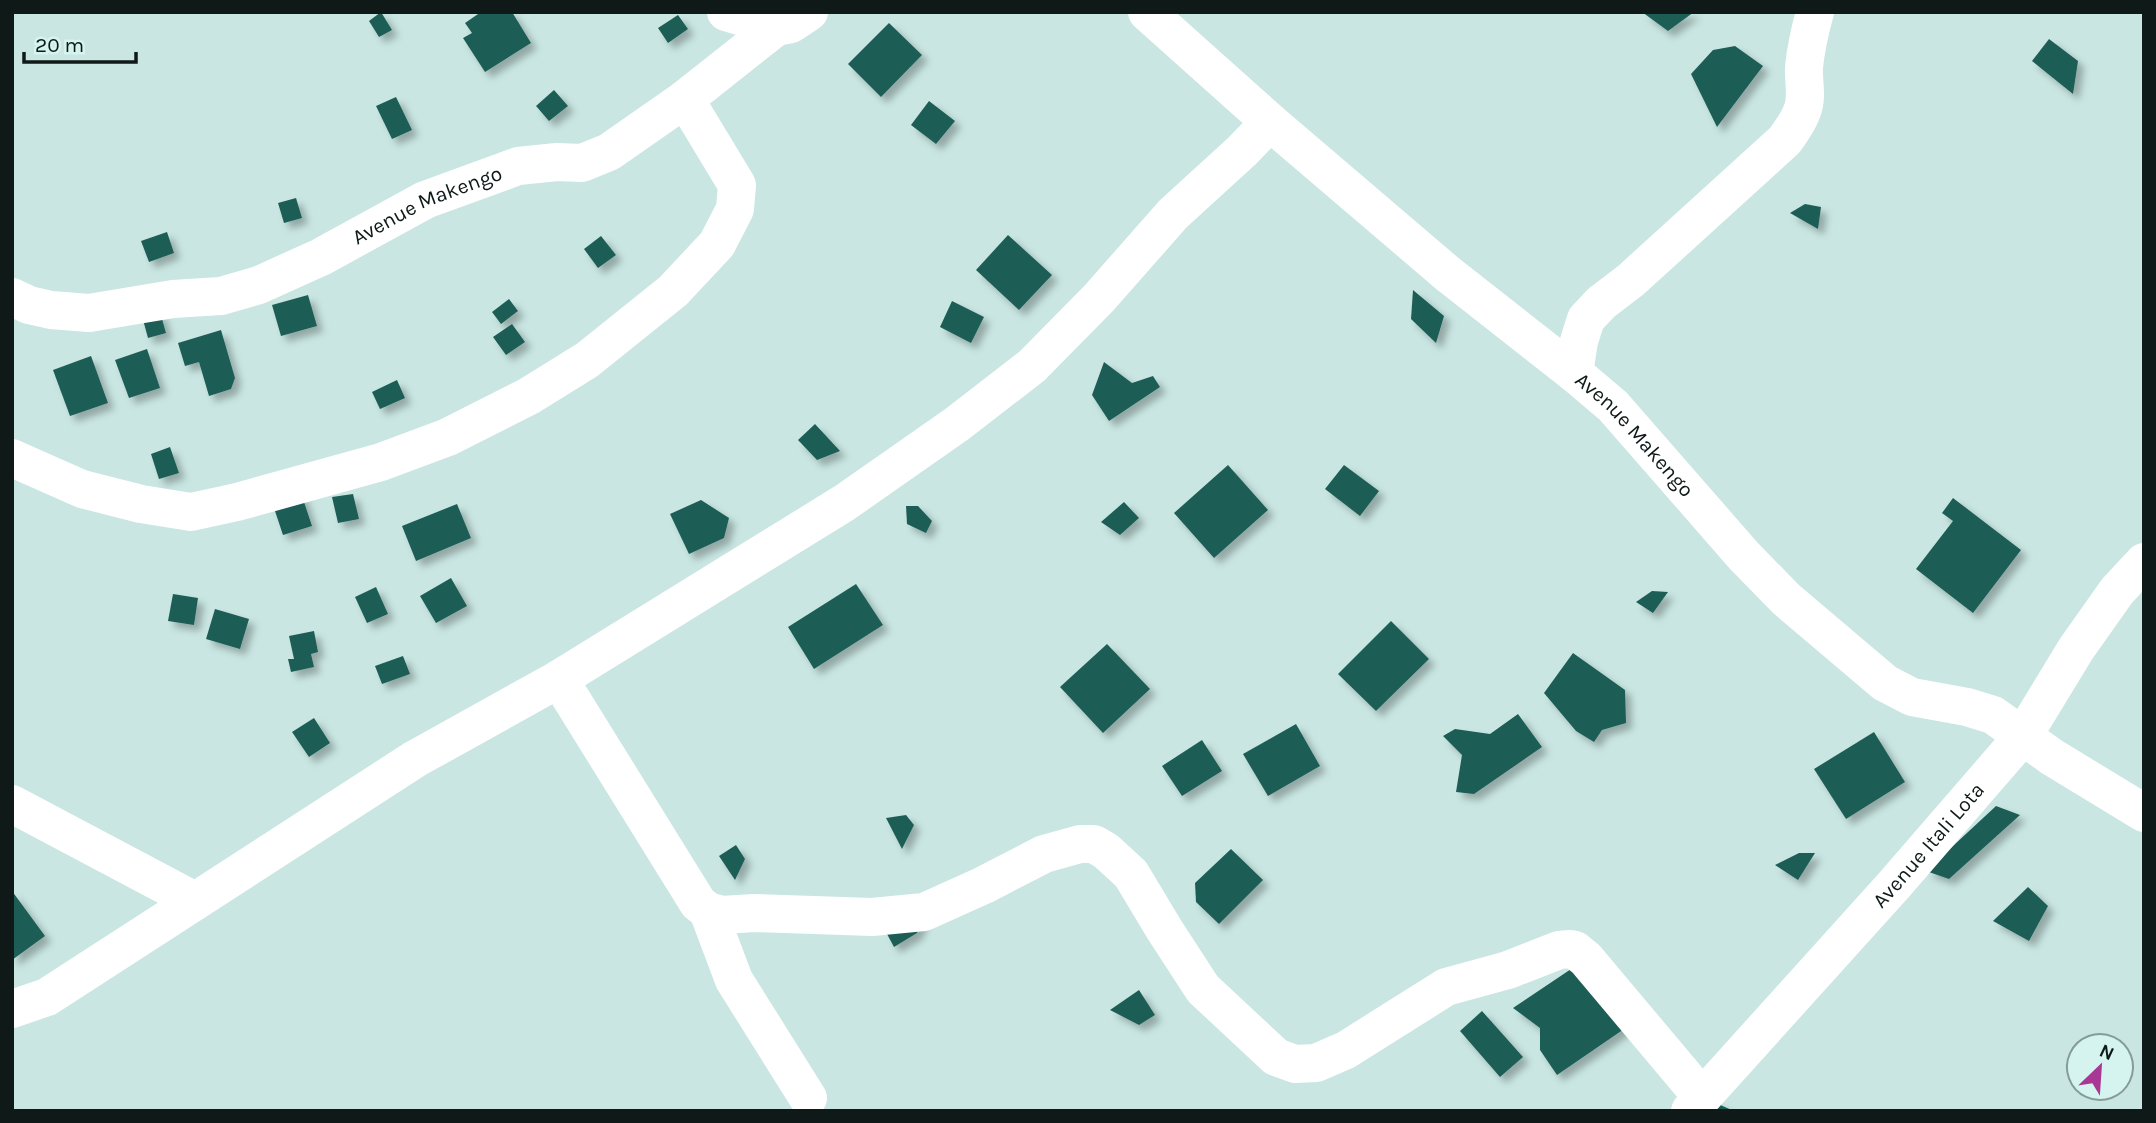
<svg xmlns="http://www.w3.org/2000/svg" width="2156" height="1123" font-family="Karla,sans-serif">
<defs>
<filter id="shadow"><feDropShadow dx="6" dy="6" stdDeviation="3.5" flood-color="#0004"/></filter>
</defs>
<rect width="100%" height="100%" fill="#c9e6e2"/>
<!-- building -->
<g fill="#1f5d56" filter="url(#shadow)">
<polygon points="381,12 392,30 379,37 369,21"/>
<polygon points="481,12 512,12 531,43 485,72 463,38 472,33 465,23"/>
<polygon points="1642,12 1694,12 1668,31"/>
<polygon points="678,15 688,29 668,43 658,28"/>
<polygon points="889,23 922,55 881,97 848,64"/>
<polygon points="2049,39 2078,61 2073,94 2032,61"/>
<polygon points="1735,46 1763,66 1717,127 1691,74 1713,50"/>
<polygon points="554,90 568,106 549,121 536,106"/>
<polygon points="396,97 412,130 392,139 376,106"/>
<polygon points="929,101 955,121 936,144 911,125"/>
<polygon points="296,198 302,218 284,223 278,203"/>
<polygon points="1805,204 1821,207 1818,229 1790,213"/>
<polygon points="167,232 174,253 149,262 141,241"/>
<polygon points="1008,235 1052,275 1019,310 976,270"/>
<polygon points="601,236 616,255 598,268 584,249"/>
<polygon points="1413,290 1444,316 1436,343 1411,319"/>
<polygon points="308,295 317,326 281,336 272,305"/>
<polygon points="509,299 518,311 501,324 492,312"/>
<polygon points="952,301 984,317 971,343 940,327"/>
<polygon points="160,312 166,333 148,338 142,316"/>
<polygon points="512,324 525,342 506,355 493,337"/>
<polygon points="221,330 235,378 231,389 209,396 199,362 185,366 178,343"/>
<polygon points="147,349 160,388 129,398 115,360"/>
<polygon points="91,356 108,403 70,416 53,370"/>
<polygon points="1104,362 1132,383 1153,376 1160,387 1109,421 1092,395"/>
<polygon points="397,380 405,398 380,409 372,392"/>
<polygon points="815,424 840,451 817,460 798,440"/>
<polygon points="170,447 179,473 159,479 151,454"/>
<polygon points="1228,465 1268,510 1214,558 1174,513"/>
<polygon points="1344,465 1379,491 1360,516 1325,489"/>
<polygon points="301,493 312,526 283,535 272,502"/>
<polygon points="353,494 359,519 338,523 332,497"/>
<polygon points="1953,498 2021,550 1973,613 1916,569 1953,521 1942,513"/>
<polygon points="701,500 729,518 724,538 689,554 670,514"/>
<polygon points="1124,502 1139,518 1120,535 1101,522"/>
<polygon points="457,504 471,538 416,561 402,526"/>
<polygon points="906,506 918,506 932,521 926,533 907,524"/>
<polygon points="451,578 467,606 436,623 420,596"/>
<polygon points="856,584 883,625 814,669 788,627"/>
<polygon points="376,587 388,614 367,623 355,597"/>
<polygon points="1652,591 1668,592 1653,613 1636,602"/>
<polygon points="173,594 198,598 194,625 168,621"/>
<polygon points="215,609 249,619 240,649 206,639"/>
<polygon points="1391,621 1429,659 1376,711 1338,674"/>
<polygon points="314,631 318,652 311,654 314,667 291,672 288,659 294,659 289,636"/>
<polygon points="1107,644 1150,689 1103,733 1060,687"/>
<polygon points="1573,653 1625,690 1626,723 1602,730 1594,742 1576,731 1544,693"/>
<polygon points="403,656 410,674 382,684 375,666"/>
<polygon points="1518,714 1542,747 1474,794 1456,792 1462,755 1443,736 1455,729 1490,734"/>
<polygon points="314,718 330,743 309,757 292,732"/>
<polygon points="1296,724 1320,766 1268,796 1243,754"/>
<polygon points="1874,732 1905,782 1846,819 1814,769"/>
<polygon points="1202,740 1222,771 1182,796 1162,766"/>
<polygon points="1996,806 2020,815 1949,879 1926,871"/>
<polygon points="906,815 914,825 902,849 886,818"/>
<polygon points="736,845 745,859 735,880 719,856"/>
<polygon points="1231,849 1263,880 1219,924 1196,902 1195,883"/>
<polygon points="1799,853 1815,853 1798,880 1775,865"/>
<polygon points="2028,887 2048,906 2029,941 1993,921"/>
<polygon points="12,891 45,936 12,960"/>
<polygon points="924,912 917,933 894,947 887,934"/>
<polygon points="1583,961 1627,1027 1557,1075 1540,1050 1540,1028 1513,1008"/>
<polygon points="1139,990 1155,1015 1139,1025 1110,1010"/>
<polygon points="1482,1011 1523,1057 1500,1077 1460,1031"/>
<polygon points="1702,1097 1734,1111 1696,1111"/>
</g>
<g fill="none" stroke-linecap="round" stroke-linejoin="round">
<!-- street -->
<g stroke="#fff" stroke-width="38">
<polyline points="726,12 776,27"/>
<path id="s1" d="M1147,12L1270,122L1448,274L1574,373L1613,406L1744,556L1786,599L1885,683L1912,697L1967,707L1993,715L2052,757L2144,813"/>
<path id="s2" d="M12,297L29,305L51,310L89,313L173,299L221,296L259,285L321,257L425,200L518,166L557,162L582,163L609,152L685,99L776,27L791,24L809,12"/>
<path d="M1574,373L1579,341L1586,319L1601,303L1631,280L1785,140C1791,131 1799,121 1802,111C1808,97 1803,81 1804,67C1806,48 1810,30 1815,12"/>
<polyline points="12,458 82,489 141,504 191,512 237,502 381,462 448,437 529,396 587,360 673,291 717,244 735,209 737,185 685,99"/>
<polyline points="559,679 698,903 708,911 721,915 755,913 872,917 924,912 984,885 1044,854 1080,844 1094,844 1106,851 1131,874 1164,929 1203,989 1276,1057 1295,1064 1316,1063 1346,1050 1446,987 1508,970 1559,950 1570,949 1575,950 1586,959 1702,1097"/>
<polyline points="12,804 195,901"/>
<polyline points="708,911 734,980 808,1098"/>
<polyline points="12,1009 47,997 415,759 559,679 844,503 957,424 1032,366 1099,298 1173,214 1242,151 1270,122"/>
<path id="s3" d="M1690,1111L1894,885L2023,736L2076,649L2117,591L2144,562"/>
</g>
</g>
<g text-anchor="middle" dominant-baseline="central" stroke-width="7" stroke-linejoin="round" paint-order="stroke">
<!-- street labels -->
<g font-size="21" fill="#0e1918" stroke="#d6f4ef">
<text stroke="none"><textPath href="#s2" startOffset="439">Avenue Makengo</textPath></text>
<text stroke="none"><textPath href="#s1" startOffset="646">Avenue Makengo</textPath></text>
<text stroke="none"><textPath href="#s3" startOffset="357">Avenue Itali Lota</textPath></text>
</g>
</g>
<!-- border -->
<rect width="2156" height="1123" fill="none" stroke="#0e1918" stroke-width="28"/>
<!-- north arrow -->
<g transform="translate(2100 1067) rotate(25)"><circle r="33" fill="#d6f4ef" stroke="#869c99" stroke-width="2"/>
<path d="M0-5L12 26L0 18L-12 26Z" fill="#a93894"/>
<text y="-10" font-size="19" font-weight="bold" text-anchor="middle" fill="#0e1918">N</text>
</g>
<!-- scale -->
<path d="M24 52v10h112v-10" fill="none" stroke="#0e1918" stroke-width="3.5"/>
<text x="35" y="52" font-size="21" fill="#0e1918" stroke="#d6f4ef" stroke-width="5" paint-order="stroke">20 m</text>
</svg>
